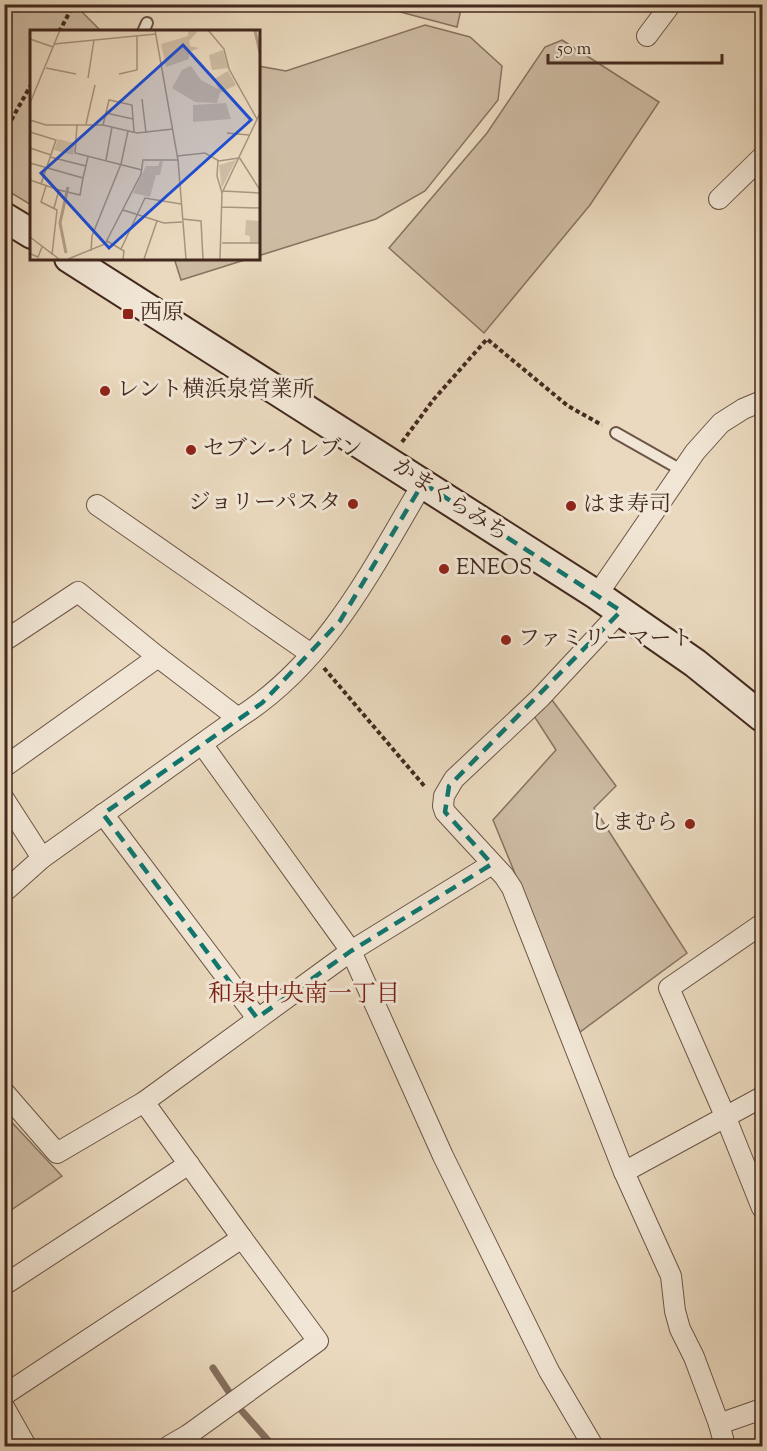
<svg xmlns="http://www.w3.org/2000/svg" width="767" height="1451" font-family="'Sorts Mill Goudy','Noto Serif JP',serif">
<rect width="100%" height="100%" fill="#ead9be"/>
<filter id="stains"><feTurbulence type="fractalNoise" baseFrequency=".00333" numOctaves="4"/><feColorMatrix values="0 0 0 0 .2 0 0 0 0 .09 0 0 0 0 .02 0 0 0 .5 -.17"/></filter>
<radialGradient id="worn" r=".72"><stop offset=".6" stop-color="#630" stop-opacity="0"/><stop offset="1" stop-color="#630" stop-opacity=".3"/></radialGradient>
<!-- green -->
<g fill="#cdbba3" stroke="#887260" stroke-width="1.5">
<polygon points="4,5 75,5 101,31 32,32 31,205 5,189"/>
<polygon points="374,5 462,4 462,5 457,27"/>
<polygon points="425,25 470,37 502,66 498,100 425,191 376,219 258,256 258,66 286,71"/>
<polygon points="562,40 659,102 590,205 484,333 389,248 487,133 545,47"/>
<polygon points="174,258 251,258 181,280"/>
<polygon points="552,700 616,786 594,808 687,953 580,1032 493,820 556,750 534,716"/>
<polygon points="5,1115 62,1176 5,1214 4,1214"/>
</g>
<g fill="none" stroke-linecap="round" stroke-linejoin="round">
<!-- stream -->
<polyline stroke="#856f5e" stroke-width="7" points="213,1368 241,1410 273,1446"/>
<!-- lane casing -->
<g stroke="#6c5546" stroke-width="14">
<g id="lane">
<polyline points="143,32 147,23"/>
<polyline points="616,433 683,471"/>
</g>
</g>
<!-- street casing -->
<g stroke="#6c5546" stroke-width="22">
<g id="street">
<polyline points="647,36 671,4"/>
<polyline points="719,199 762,157"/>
<polyline points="97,505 311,654"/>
<polyline points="597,595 695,452 721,423 743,409 762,401"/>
<polyline points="621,611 540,698 454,779 444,796 443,806 445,812 504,876 512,888 624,1172 671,1276 675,1311 680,1329 694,1357 719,1424 725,1446"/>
<polyline points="4,641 78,592 158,657 238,718"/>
<polyline points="202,744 351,951 443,1156 549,1371 593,1446"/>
<polyline points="4,767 158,657"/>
<polyline points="4,799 42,858"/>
<polyline points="103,814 257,1018"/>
<path d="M4,892L42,858L238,718C326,663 372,569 423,483"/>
<polyline points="762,924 669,988 726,1118 762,1208"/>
<polyline points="4,1092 57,1153 144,1102 351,951 492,864"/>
<polyline points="624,1172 762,1097"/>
<polyline points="4,1285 189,1164"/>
<polyline points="4,1395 242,1238 144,1102"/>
<polyline points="4,1407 26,1446"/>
<polyline points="719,1424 762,1409"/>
<polyline points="188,1435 318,1341 242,1238"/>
<polyline points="169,1446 188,1435 193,1445"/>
</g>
</g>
<!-- secondary casing -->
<g stroke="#42291e" stroke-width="32">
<g id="secondary">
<polyline points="4,217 32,234"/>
<polyline points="69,258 597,595 695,663 762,717"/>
</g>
</g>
<!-- path -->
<g stroke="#42291e" stroke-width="4" stroke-dasharray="4.5 3" stroke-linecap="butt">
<polyline points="59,32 74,4"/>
<polyline points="4,133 32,83"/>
<polyline points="402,442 434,399 487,339 568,406 602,425"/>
<polyline points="324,668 426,788"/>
</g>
<!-- lane -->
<use href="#lane" stroke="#f1e6d5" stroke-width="10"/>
<!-- street -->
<use href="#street" stroke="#f1e6d5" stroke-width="20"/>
<!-- secondary -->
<use href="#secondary" stroke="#f1e6d5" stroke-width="28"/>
</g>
<!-- marked area -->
<path fill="none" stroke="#0f766e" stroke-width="4.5" stroke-dasharray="12 8" stroke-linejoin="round" d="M423,483L621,611L449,786L445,812L492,864L351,951L257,1018L103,814L262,703L340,621Z"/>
<!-- markers -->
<g fill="#8f2418" stroke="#f1e6d5" stroke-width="2">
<rect x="122" y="308" width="12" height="12" rx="3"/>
<circle cx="105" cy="391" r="6"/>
<circle cx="191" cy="450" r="6"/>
<circle cx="353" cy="504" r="6"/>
<circle cx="571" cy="506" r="6"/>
<circle cx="444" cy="569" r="6"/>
<circle cx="506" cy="640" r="6"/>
<circle cx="690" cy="824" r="6"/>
</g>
<g text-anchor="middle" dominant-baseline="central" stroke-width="6" stroke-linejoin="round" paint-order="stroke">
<!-- poi labels -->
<g font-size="22" fill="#42291e" stroke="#f1e6d5" text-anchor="start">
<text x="140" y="314">西原</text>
<text x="117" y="391">レント横浜泉営業所</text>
<text x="203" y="450">セブン-イレブン</text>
<text x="341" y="504" text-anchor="end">ジョリーパスタ</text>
<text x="583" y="506">はま寿司</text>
<text x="456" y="569">ENEOS</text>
<text x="518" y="640">ファミリーマート</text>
<text x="678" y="824" text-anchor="end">しまむら</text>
</g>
<!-- street labels -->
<g font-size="22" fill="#42291e" stroke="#f1e6d5">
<text transform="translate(450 501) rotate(33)">かまくらみち</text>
</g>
<!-- neighbourhood labels -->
<g font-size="24" fill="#7a1f14" stroke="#f1e6d5">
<text x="304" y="995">和泉中央南一丁目</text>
</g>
</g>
<!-- overview -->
<g transform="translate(30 30)">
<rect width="230" height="230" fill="#ead9be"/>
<path d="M158,0H169L159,11L160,16L169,18L159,22V29L136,37L131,14L158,6ZM193,20L198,38L182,40L179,25ZM161,36L171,50L188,59L184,49L198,41L206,55L190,63L187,73L165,72L142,58L152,40ZM196,73L201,89L163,92V75ZM28,109L44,113L43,125L24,120ZM206,130L192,158V162L189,135ZM130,131H133L130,145H126L120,167L103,163L116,136H128ZM216,190L229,191V212L220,213V206L215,205Z" fill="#cdbba3"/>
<path fill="none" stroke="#b19d88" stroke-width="3" d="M225,0L230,23M36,223L30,193L38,157"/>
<path fill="none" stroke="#a7937e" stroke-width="1.5" d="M125,0L148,130L156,229M178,0L194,19L199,39L227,89M0,9L23,17M24,14L126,4M16,38L46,44M89,44L107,40V6M58,48L64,10M112,69L116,103M0,73L30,0M76,83L103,89M0,90L16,95H73L107,103L143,99M56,94L65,55M47,95L45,123L112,140M73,95L79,70L102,75L104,102M0,102L26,110L11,154M197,103L219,105M0,118L21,125M147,126L175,123L189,131L209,128M20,127L56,136M209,127L230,160M76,130L82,97M188,130L187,146L192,163M0,133L53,148L58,127M0,150L29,160L24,178M16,156L11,172L27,180L22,225M29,160L50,165L53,148M193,161L230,163M192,177L230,178M93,180L134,193L152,192M152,189L171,191L173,229M0,207L29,229M77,211L94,221L93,229M192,213H230M91,219L115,168L151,174M61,221L62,206L91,134L98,101M1,224L8,227L12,217M38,229L75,214L111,144L113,130H148M114,229L127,191M190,229L192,163L230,83"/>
<path fill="#1d4ed8" fill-opacity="0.15" stroke="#1d4ed8" stroke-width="3" d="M153,15L221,90L79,218L11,143Z"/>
<rect width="230" height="230" fill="none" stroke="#42291e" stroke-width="3"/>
</g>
<!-- margin -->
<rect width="767" height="1451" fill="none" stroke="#ead9be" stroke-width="24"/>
<rect x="6" y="6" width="755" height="1439" fill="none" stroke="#42291e" stroke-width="3"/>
<rect x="12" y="12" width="743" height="1427" fill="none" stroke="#42291e" stroke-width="1.5"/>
<!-- scale -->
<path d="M548 54v9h174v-9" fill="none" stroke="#42291e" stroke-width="3"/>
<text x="557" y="54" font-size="18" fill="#42291e" stroke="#f1e6d5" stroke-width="4.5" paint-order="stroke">50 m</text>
<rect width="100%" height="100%" filter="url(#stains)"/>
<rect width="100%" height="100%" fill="url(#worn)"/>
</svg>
